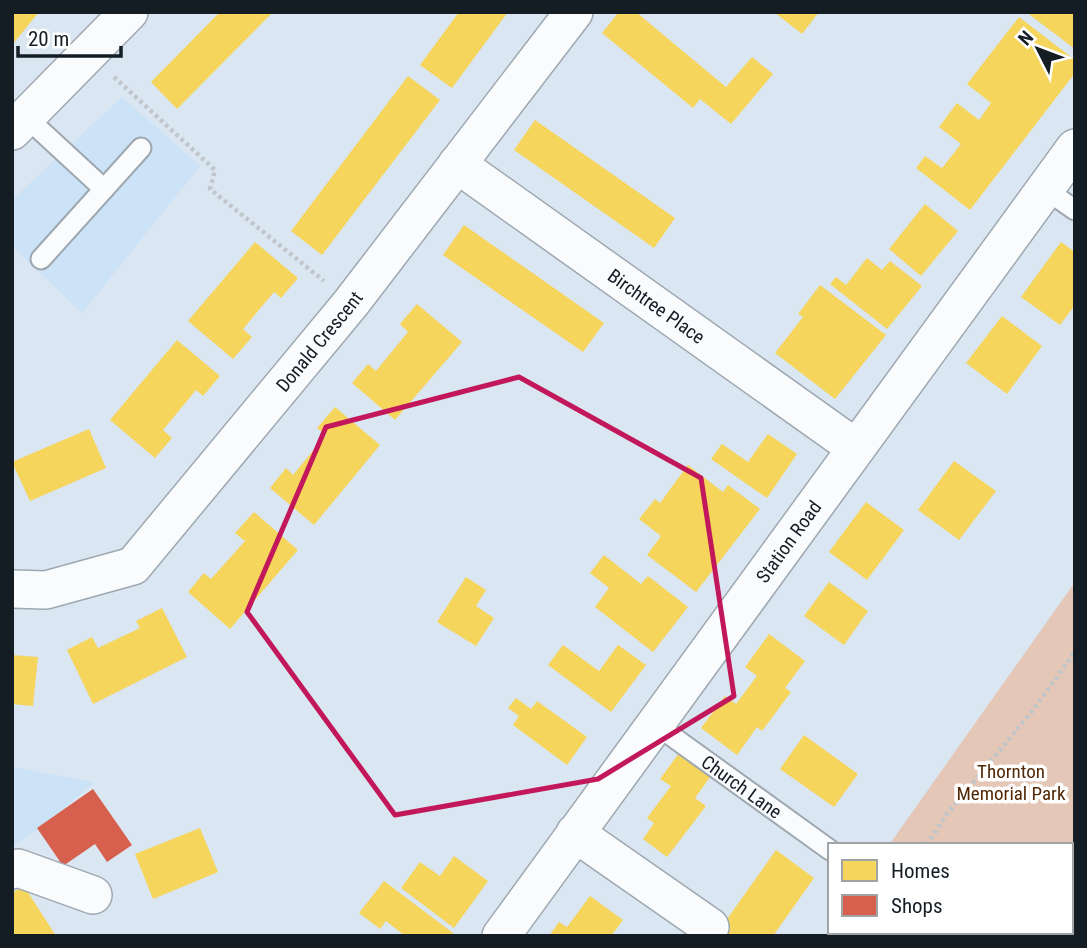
<svg xmlns="http://www.w3.org/2000/svg" width="1087" height="948" font-family="'Roboto Condensed',sans-serif">
<rect width="100%" height="100%" fill="#dae6f2"/>
<!-- built -->
<g fill="#cce2f6">
<polygon points="122,97 200,166 82,313 12,246 12,200"/>
<polygon points="12,767 95,782 38,830 12,846"/>
</g>
<!-- green -->
<polygon fill="#e4c7b6" points="1075,582 1075,936 825,936 830,929 830,932 1071,932 1071,845 889,845"/>
<!-- homes -->
<g fill="#f6d55c">
<polygon points="12,12 39,12 12,45"/>
<polygon points="220,12 273,12 177,109 151,82"/>
<polygon points="459,12 508,12 452,88 420,65"/>
<polygon points="619,12 636,12 726,87 752,57 773,74 731,124 700,99 693,108 602,33"/>
<polygon points="774,12 819,12 802,34"/>
<polygon points="1026,12 1075,12 1075,49"/>
<polygon points="1019,17 1075,60 1075,73 970,210 916,168 925,156 942,168 961,144 939,127 957,103 979,120 991,103 967,84"/>
<polygon points="408,76 440,100 322,255 291,231"/>
<polygon points="535,120 675,218 654,248 514,150"/>
<polygon points="925,204 958,231 921,276 889,249"/>
<polygon points="464,225 604,323 583,352 443,255"/>
<polygon points="255,242 298,278 281,298 274,292 243,329 252,337 233,359 188,321"/>
<polygon points="1061,242 1075,252 1075,305 1060,325 1021,297"/>
<polygon points="867,258 882,270 890,261 922,286 887,329 830,284 836,277 846,285"/>
<polygon points="820,285 886,335 835,399 775,353 803,317 798,314"/>
<polygon points="417,304 462,342 395,420 352,383 368,364 376,371 408,332 400,324"/>
<polygon points="1002,316 1042,346 1007,394 966,363"/>
<polygon points="177,340 220,376 203,396 196,390 163,430 172,438 155,458 110,420"/>
<polygon points="335,407 380,445 314,525 270,488 286,468 293,475 326,435 317,428"/>
<polygon points="89,429 106,468 30,501 12,462"/>
<polygon points="768,434 797,454 767,498 711,459 722,444 748,462"/>
<polygon points="954,461 996,491 959,540 918,510"/>
<polygon points="688,465 723,492 728,485 760,509 696,592 647,555 661,536 639,519 655,499 660,503"/>
<polygon points="866,502 904,530 867,580 829,552"/>
<polygon points="254,512 298,550 230,629 188,592 204,573 211,579 245,541 235,533"/>
<polygon points="604,555 641,584 648,576 688,607 653,652 595,607 609,588 590,573"/>
<polygon points="466,577 486,590 476,606 494,618 476,646 437,622"/>
<polygon points="829,582 868,611 844,645 804,616"/>
<polygon points="162,608 187,657 93,704 67,650 92,637 98,648 140,628 136,621"/>
<polygon points="769,634 805,661 785,688 791,692 762,731 757,727 737,755 701,728 725,696 736,704 757,676 745,667"/>
<polygon points="563,645 599,671 618,645 646,665 611,712 548,665"/>
<polygon points="12,655 38,657 33,706 12,704"/>
<polygon points="516,698 531,709 537,701 587,737 567,765 513,725 519,716 508,708"/>
<polygon points="804,735 858,774 834,807 780,769"/>
<polygon points="682,749 713,773 695,798 706,806 667,857 643,839 654,823 647,818 671,786 660,779"/>
<polygon points="200,828 218,872 153,899 135,854"/>
<polygon points="776,850 814,878 773,936 715,936"/>
<polygon points="454,856 488,881 454,928 401,888 420,862 440,876"/>
<polygon points="384,881 453,933 451,936 405,936 386,921 380,929 359,913"/>
<polygon points="24,886 56,936 12,936 12,893"/>
<polygon points="590,896 623,920 611,936 549,936 559,922 567,927"/>
</g>
<!-- shops -->
<polygon fill="#d6604d" points="93,789 132,845 107,862 95,844 63,866 37,828"/>
<g fill="none" stroke-linecap="round" stroke-linejoin="round">
<!-- lane casing -->
<g stroke="#9ea8b1" stroke-width="23">
<g id="lane">
<polyline points="26,117 104,189"/>
<polyline points="1045,189 1075,210"/>
<polyline points="41,259 141,148"/>
<path id="s1" d="M655,724L830,850"/>
</g>
</g>
<!-- street casing -->
<g stroke="#9ea8b1" stroke-width="40">
<g id="street">
<polyline points="12,131 129,12"/>
<path id="s2" d="M457,164L856,448"/>
<path id="s3" d="M12,589L46,590L133,566L351,303L574,12"/>
<polyline points="575,833 710,927"/>
<polyline points="12,870 18,868 93,895"/>
<path id="s4" d="M501,936L1075,148"/>
</g>
</g>
<!-- path -->
<g stroke="#c1c6ca" stroke-width="4.5" stroke-dasharray="3.5 3.5" stroke-linecap="butt">
<polyline points="114,77 215,170 210,189 324,281"/>
<polyline points="927,845 946,815 1033,710 1075,652"/>
<polyline points="867,936 870,932"/>
</g>
<!-- lane -->
<use href="#lane" stroke="#f9fbfd" stroke-width="19"/>
<!-- street -->
<use href="#street" stroke="#f9fbfd" stroke-width="37"/>
</g>
<!-- marked area -->
<path fill="none" stroke="#c2185b" stroke-width="5" stroke-linejoin="round" d="M519,377L701,478L734,696L598,779L395,815L247,612L326,427Z"/>
<g text-anchor="middle" dominant-baseline="central" stroke-width="7" stroke-linejoin="round" paint-order="stroke">
<!-- street labels -->
<g font-size="19" fill="#141c24" stroke="#fff">
<text stroke="none"><textPath href="#s2" startOffset="245">Birchtree Place</textPath></text>
<text stroke="none"><textPath href="#s3" startOffset="416">Donald Crescent</textPath></text>
<text stroke="none"><textPath href="#s4" startOffset="488">Station Road</textPath></text>
<text stroke="none"><textPath href="#s1" startOffset="107">Church Lane</textPath></text>
</g>
<!-- park labels -->
<g font-size="19" fill="#512705" stroke="#fff">
<text x="1011" y="771">Thornton<tspan x="1011" dy="22">Memorial Park</tspan></text>
</g>
</g>
<!-- border -->
<rect width="1087" height="948" fill="none" stroke="#141c24" stroke-width="28"/>
<!-- legend -->
<rect x="828" y="843" width="245" height="91" fill="#ffffff" stroke="#a1a4a7" stroke-width="2"/>
<rect x="842" y="860" width="35" height="21" fill="#f6d55c" stroke="#a1a4a7" stroke-width="2"/>
<text x="891" y="878" font-size="21" fill="#141c24">Homes</text>
<rect x="842" y="895" width="35" height="21" fill="#d6604d" stroke="#a1a4a7" stroke-width="2"/>
<text x="891" y="913" font-size="21" fill="#141c24">Shops</text>
<!-- north arrow -->
<g transform="translate(1038 49) rotate(312)" stroke="#ffffff" stroke-width="5" paint-order="stroke">
<path d="M0-5L12 26L0 18L-12 26Z" fill="#141c24"/>
<text y="-10" font-size="19" font-weight="bold" text-anchor="middle" fill="#141c24">N</text>
</g>
<!-- scale -->
<path d="M18 46v10h103v-10" fill="none" stroke="#141c24" stroke-width="3.5"/>
<text x="28" y="46" font-size="21" fill="#141c24" stroke="#ffffff" stroke-width="5" paint-order="stroke">20 m</text>
</svg>
